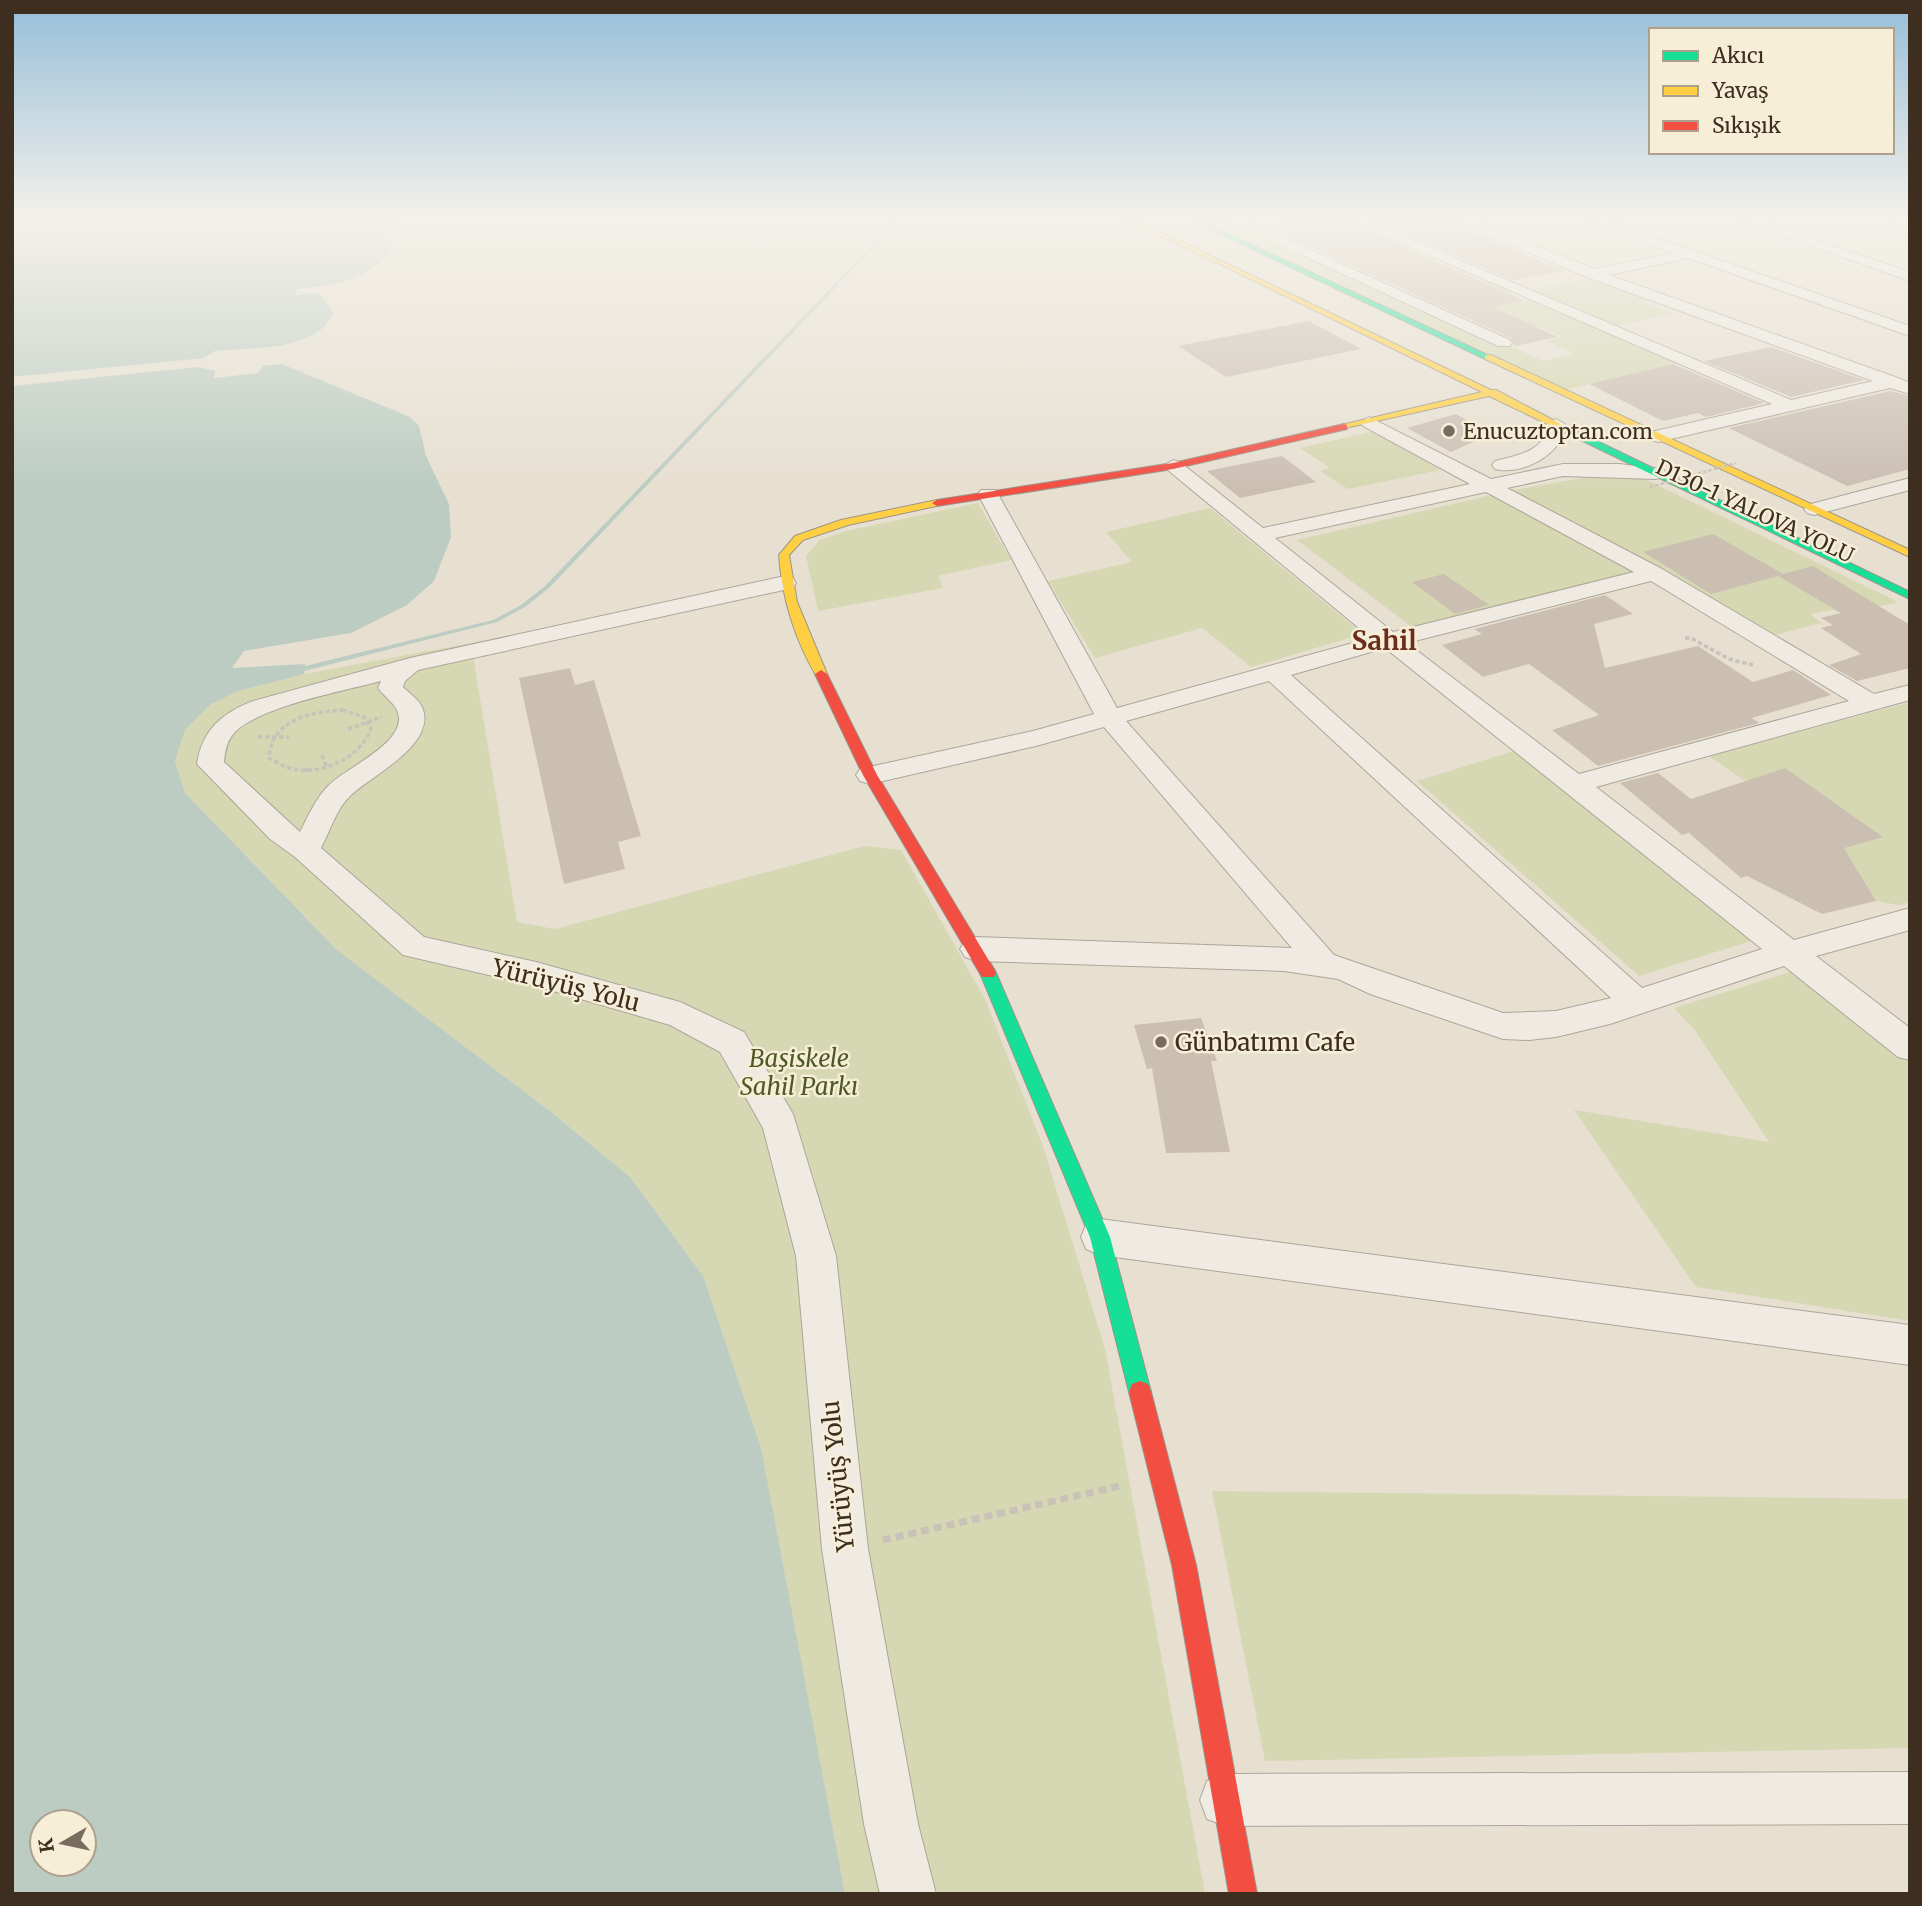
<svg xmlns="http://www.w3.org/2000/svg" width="1922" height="1906" font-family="Merriweather,serif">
<rect width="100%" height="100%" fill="#e7e0d1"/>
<!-- green -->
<g fill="#d6d7b3">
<polygon points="1205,221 1235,221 1543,361 1575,354 1547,341 1562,337 1538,326 1512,331 1456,302 1433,306 1419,300 1438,296 1386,271 1366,275 1351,267 1396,259 1432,263 1463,273 1445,277 1460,284 1487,278 1514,291 1487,297 1503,304 1534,299 1677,363 1565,390"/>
<polygon points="1244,221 1352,221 1406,244 1329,256 1321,255 1349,251 1337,244 1307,249 1303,247 1331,242 1319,236 1286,240 1314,235 1303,229 1291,231 1271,222 1254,225"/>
<polygon points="1595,278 1649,299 1642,301 1673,314 1614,326 1530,289"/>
<polygon points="1374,431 1440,470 1348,489 1320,471 1330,468 1300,448"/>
<polygon points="1624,476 1645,479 1898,602 1845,615 1833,610 1810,614 1821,623 1775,635 1660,568 1413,628 1297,540 1514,490 1588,477"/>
<polygon points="978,503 1011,560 938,576 943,588 818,611 806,556 820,540 846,531"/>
<polygon points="1210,508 1363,634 1251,667 1202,628 1095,658 1048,581 1132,562 1106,532"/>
<polygon points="471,643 517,922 555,929 864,846 901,850 985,999 1043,1146 1105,1349 1205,1894 845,1894 802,1674 703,1276 630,1177 550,1111 337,950 185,793 175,761 185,730 211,704 238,691 304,674"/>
<polygon points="1910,702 1910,902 1899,905 1876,901 1852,861 1808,824 1709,756"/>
<polygon points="1514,751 1754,940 1639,976 1417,781"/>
<polygon points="1800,969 1910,1058 1910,1321 1696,1287 1574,1110 1769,1142 1694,1029 1674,1008"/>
<polygon points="1212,1491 1910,1499 1910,1748 1265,1761"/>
</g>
<!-- water -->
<g fill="#bcccc2" fill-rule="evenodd">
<path d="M12,221H402L382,234L394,248C362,283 342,284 297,289L296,295L320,293L333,313C317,352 251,347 215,351L204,358L12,377Z"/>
<path d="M282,364L410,417L419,426L426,456L449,504L451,537L434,581L407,605L351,633L244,651L232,668L305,664L304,674L238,691L211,704L185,730L175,761L185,793L337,950L550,1111L630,1177L703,1276L761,1448L845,1894H12V386L198,367L215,371L214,378L258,373L263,366ZM42,1822H84V1864H42Z"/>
</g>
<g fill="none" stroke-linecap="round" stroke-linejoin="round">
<!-- stream -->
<polygon fill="#bcccc2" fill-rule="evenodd" points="895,221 899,221 549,588 525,607 497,622 304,671 301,671 301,667 493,620 521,605 545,586"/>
</g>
<!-- building -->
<g fill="#cbbfb2">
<polygon points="1374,221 1445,221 1564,271 1513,280"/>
<polygon points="1351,224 1523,300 1493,307 1558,337 1515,346 1511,338 1284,235"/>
<polygon points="1309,321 1361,349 1226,377 1178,346"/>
<polygon points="1771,347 1864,380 1791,397 1704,361"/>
<polygon points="1673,364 1764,403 1706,417 1698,413 1663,421 1589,384"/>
<polygon points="1890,391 1910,396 1910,469 1847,486 1729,428"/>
<polygon points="1456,414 1491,434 1451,452 1407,428"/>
<polygon points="1282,456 1316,482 1240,498 1207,471"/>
<polygon points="1713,534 1783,574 1813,566 1910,625 1910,668 1857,681 1829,665 1861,654 1821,628 1833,625 1821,618 1841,613 1778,576 1711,594 1643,552"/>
<polygon points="1444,574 1489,605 1455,614 1412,582"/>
<polygon points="1605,595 1633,614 1594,624 1605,668 1698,646 1753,682 1793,670 1831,695 1752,718 1759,723 1598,766 1552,730 1599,715 1529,664 1483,677 1442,645 1482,634 1474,629"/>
<polygon points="570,668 575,685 594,680 641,836 618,842 625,869 564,884 519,678"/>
<polygon points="1785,768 1883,837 1844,848 1876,901 1822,914 1747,876 1741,878 1689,833 1682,835 1620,783 1658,773 1691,799"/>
<polygon points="1201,1018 1217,1061 1211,1061 1230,1152 1166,1153 1152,1068 1147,1069 1134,1025"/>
</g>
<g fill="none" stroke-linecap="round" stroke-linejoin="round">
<!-- street casing -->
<g stroke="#ada599" stroke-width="2">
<g id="street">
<polygon points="1229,221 1246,221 1510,340 1512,343 1510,346 1498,346"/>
<polygon points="1350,221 1367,221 1791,400 1873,381 1587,277 1454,221 1472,221 1595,269 1673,253 1588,221 1607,221 1910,326 1910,336 1688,258 1609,275 1898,378 1910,383 1910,394 1890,388 1658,442 1651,440 1649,436 1651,432 1772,404"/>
<polygon points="1741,221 1760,221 1910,272 1910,281"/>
<polygon points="1891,221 1910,221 1910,229"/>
<path d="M1369,417L1491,479L1563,464H1619L1663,469L1666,473L1663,477L1656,479L1563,476L1507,488L1662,569L1874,694L1910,685V700L1596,787L1794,940L1910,908V930L1816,956L1910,1028V1060L1898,1057L1784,966L1610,1024L1556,1037L1529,1040L1503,1039L1370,994L1338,979L1284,971L976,961L965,957L960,949L965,941L976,937L1292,948L1104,727L1036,746L870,784L860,781L856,775L860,769L1033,731L1094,714L978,494L981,490H995L998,494L1117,708L1371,638L1163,466L1173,460L1180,462L1263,528L1470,484L1363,426L1360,422ZM1486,492L1634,572L1393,632L1275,538ZM1651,581L1849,701L1579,774L1407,643ZM1385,648L1762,949L1642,988L1291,675ZM1269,681L1611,998L1556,1011L1503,1013L1334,955L1126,721Z"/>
<path d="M1556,419L1565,424C1564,454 1522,476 1495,469L1492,465L1495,461C1518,455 1545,452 1547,424Z"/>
<polygon points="1910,478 1910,490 1814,515 1807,513 1804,509 1807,505"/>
<path d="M785,576L793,578L796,583L793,588L418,670L405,681L403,687C409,693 418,699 422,707C438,744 371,776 351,795C336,809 330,831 321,848L424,937L536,962L680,1002L744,1032L793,1114L836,1256L868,1549L918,1824L936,1894H880L864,1824L822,1549L796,1256L763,1128L720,1052L670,1025L536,986L403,955L295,857L270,839L197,764C202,730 222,713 253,701L410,658ZM381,681L378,688C385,698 399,705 399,719C399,746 346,768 329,785C316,798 308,816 300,832L224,762C225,751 227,740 235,732C261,706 344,691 381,681Z"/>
<polygon points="1100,1219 1910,1325 1910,1365 1100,1255 1086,1249 1081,1237 1086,1225"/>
<polygon points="1910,1772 1910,1824 1226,1826 1207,1819 1200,1800 1207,1781 1226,1774"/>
</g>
</g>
<!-- fast casing -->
<g stroke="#9c958a" stroke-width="2">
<g id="fast">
<polygon points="1193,221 1201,221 1492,357 1485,359"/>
<polygon points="1564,428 1570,428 1910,592 1910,599 1564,432"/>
<polygon points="988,967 994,969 996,973 1110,1237 1151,1392 1148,1400 1140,1403 1132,1400 1129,1392 1090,1237 980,973 982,969"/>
</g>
</g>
<!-- slow casing -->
<g stroke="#9c958a" stroke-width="2">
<g id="slow">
<polygon points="1124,221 1133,221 1178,240 1491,390 1496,390 1572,430 1564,432 1489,396 1341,429 1341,425 1482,392 1174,242"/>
<polygon points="1485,355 1491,355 1910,550 1910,557 1485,359"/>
<path d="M937,500L941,501V505L848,525L803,540L789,555L797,602L827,674L825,677H817C795,640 782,598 779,555L795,536L841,520Z"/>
</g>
</g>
<!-- jam casing -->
<g stroke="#9c958a" stroke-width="2">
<g id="jam">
<polygon points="1344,424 1347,425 1347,429 1173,469 937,506 932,503 937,500 1173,463"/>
<polygon points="821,670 827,674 877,775 994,969 996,973 994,977 982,977 863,775 815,674"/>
<polygon points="1140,1381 1148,1384 1151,1392 1196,1565 1257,1894 1229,1894 1172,1565 1129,1392 1132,1384"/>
</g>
</g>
<!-- path-far2 -->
<g stroke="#c8c2b9" stroke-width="3.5" stroke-dasharray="4.5 2.5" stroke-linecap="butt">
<polyline points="1685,638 1691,638 1729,659 1753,665"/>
<path d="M342,710L364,717L371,728C361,758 320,777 289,768C282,766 275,761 269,758C271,720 310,712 342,710Z"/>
<polyline points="348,729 382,717"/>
<polyline points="258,737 289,737"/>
<polyline points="322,755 327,768"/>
</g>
<!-- path-far1 -->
<polyline stroke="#c8c2b9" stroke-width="4.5" stroke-dasharray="5 3.5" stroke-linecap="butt" points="305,770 313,770"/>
<!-- path -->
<polyline stroke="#c8c2b9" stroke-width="7" stroke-dasharray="8 5" stroke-linecap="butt" points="883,1540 1120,1486"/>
<!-- street -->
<use href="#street" fill="#efebe3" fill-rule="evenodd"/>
<!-- fast -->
<use href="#fast" fill="#16e098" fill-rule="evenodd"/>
<!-- slow -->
<use href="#slow" fill="#ffcf43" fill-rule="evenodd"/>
<!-- jam -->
<use href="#jam" fill="#f24e42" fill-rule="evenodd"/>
<!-- path-bridge -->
<polyline stroke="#c8c2b9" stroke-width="2.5" stroke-dasharray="3.5 2" stroke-linecap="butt" points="1650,487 1736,463"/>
</g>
<!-- sky -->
<linearGradient id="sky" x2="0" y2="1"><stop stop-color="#96bed9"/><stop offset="0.45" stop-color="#f4f1ea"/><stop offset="1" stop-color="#f4f1ea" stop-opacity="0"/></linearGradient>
<rect width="1922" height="488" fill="url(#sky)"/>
<!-- markers -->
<g fill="#786c5e" stroke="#f7eed8" stroke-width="2.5">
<circle cx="1449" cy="431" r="7"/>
<circle cx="1161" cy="1042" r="7"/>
</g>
<g text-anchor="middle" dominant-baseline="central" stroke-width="5" stroke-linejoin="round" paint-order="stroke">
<!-- far-poi labels -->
<g font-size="21" fill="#3d2e20" stroke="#f7eed8" text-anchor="start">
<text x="1463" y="431">Enucuztoptan.com</text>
</g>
<!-- far-street labels -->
<g font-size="21" fill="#3d2e20" stroke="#f7eed8">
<text transform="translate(1755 511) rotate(25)">D130-1 YALOVA YOLU</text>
</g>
<!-- street labels -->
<g font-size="24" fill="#3d2e20" stroke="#f7eed8">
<text transform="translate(566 985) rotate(14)">Yürüyüş Yolu</text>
<text transform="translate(838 1476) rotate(-96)">Yürüyüş Yolu</text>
</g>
<!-- poi labels -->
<g font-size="24" fill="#3d2e20" stroke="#f7eed8" text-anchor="start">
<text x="1175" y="1042">Günbatımı Cafe</text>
</g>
<!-- park labels -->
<g font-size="24" font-style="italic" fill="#4d5a26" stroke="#f7eed8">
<text x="799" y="1058">Başiskele<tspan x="799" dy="28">Sahil Parkı</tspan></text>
</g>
<!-- far-district labels -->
<g font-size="26" font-weight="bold" fill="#6b2e1e" stroke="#f7eed8">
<text x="1384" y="640">Sahil</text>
</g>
</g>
<!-- border -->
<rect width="1922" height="1906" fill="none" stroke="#3d2e20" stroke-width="28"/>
<!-- legend -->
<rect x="1649" y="28" width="245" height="126" fill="#f7eed8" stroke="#ada18e" stroke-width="2"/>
<rect x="1663" y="51" width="35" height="10" fill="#16e098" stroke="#ada18e" stroke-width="2"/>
<text x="1712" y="63" font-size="21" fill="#3d2e20">Akıcı</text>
<rect x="1663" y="86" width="35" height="10" fill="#ffcf43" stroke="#ada18e" stroke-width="2"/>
<text x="1712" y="98" font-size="21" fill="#3d2e20">Yavaş</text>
<rect x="1663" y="121" width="35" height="10" fill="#f24e42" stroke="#ada18e" stroke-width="2"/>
<text x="1712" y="133" font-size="21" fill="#3d2e20">Sıkışık</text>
<!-- north arrow -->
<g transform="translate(63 1843) rotate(261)"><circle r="33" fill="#f7eed8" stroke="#ada18e" stroke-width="2"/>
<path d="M0-5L12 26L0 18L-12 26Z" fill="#786c5e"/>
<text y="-10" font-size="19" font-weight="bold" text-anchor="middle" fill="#3d2e20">K</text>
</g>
</svg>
